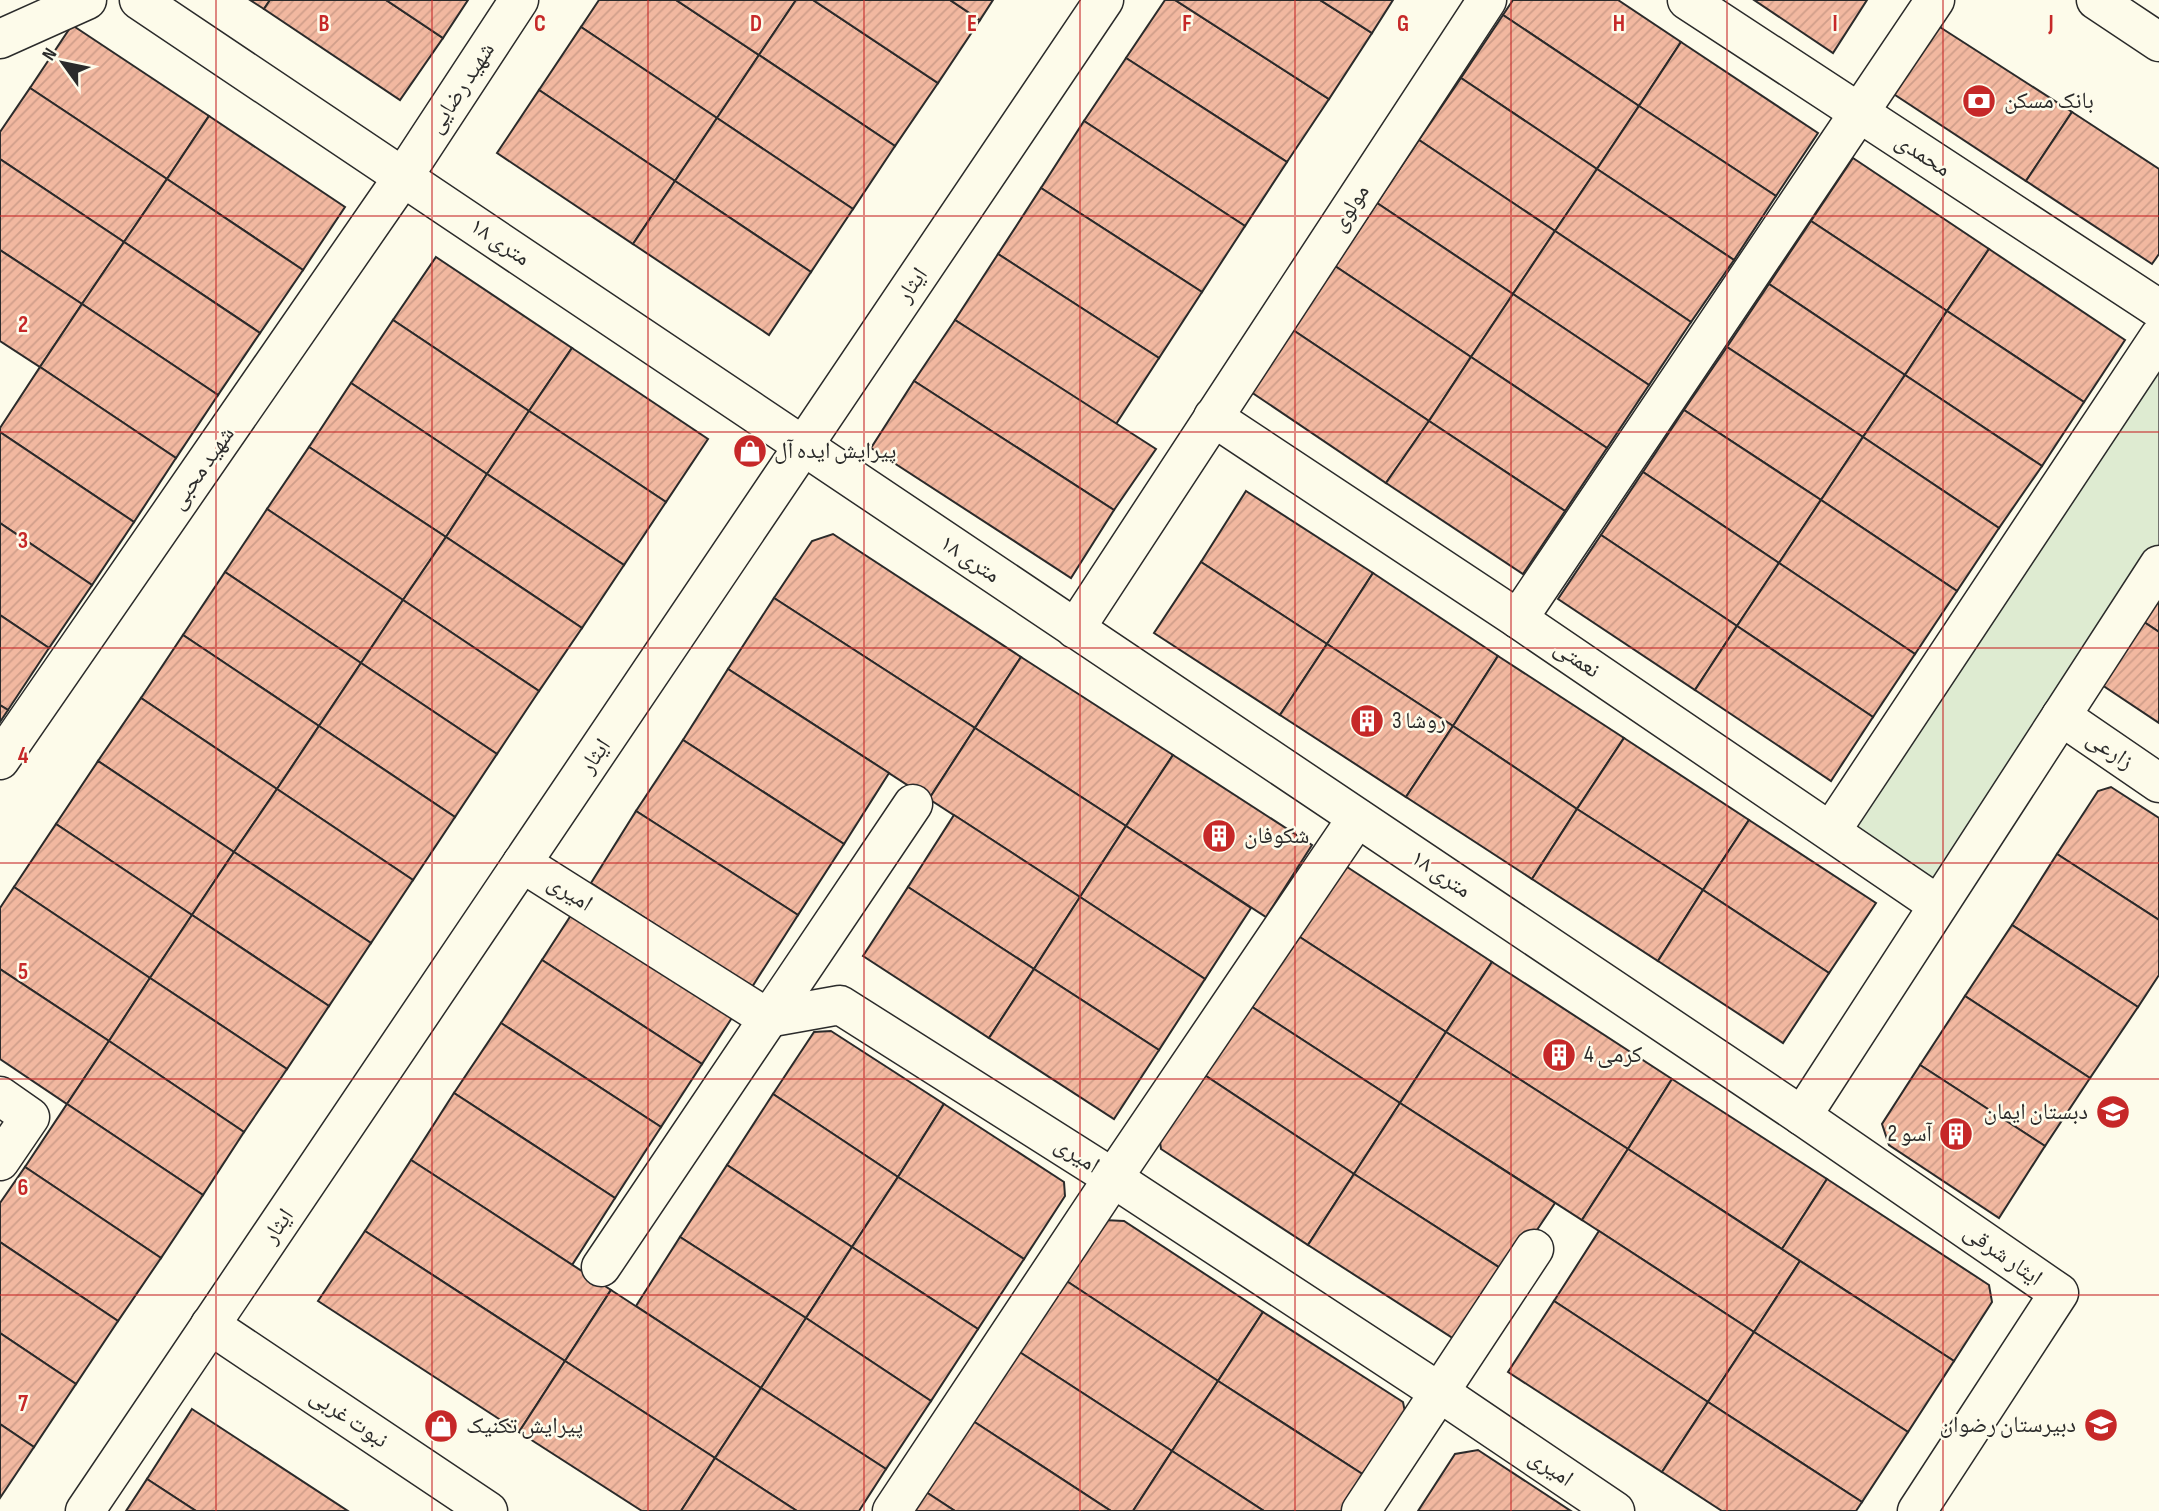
<svg xmlns="http://www.w3.org/2000/svg" width="2159" height="1511" font-family="'Sofia Sans Condensed','Noto Naskh Arabic',sans-serif">
<defs>
<pattern id="building-hatch" width="6" height="6" patternUnits="userSpaceOnUse" patternTransform="scale(1.75)"><rect width="6" height="6" fill="#f2b8a0"/><path d="M-1 1l2-2M0 6l6-6M5 7l2-2" fill="none" stroke="#d09e8a"/></pattern>
</defs>
<rect width="100%" height="100%" fill="#fdfbea"/>
<!-- green -->
<polygon fill="#deebd1" stroke="#74746e" stroke-width="2" points="2159,352 2159,546 1933,888 1843,829"/>
<!-- building -->
<g fill="url(#building-hatch)" stroke="#2b2b2b" stroke-width="2">
<polygon points="250,0 270,0 264,9"/>
<polygon points="270,0 386,0 443,38 400,100 264,9"/>
<polygon points="386,0 468,0 443,38"/>
<polygon points="599,0 676,0 759,55 717,118 581,27"/>
<polygon points="676,0 796,0 759,55"/>
<polygon points="796,0 813,0 938,83 895,146 759,55"/>
<polygon points="813,0 950,0 980,20 938,83"/>
<polygon points="950,0 993,0 980,20"/>
<polygon points="1165,0 1175,0 1329,99 1287,162 1126,58"/>
<polygon points="1175,0 1320,0 1372,33 1329,99"/>
<polygon points="1320,0 1393,0 1372,33"/>
<polygon points="1513,0 1618,0 1681,42 1639,106 1503,15"/>
<polygon points="1754,0 1867,0 1833,53"/>
<polygon points="1503,15 1639,106 1597,169 1461,78"/>
<polygon points="1932,22 2072,112 2026,181 1886,89"/>
<polygon points="72,25 209,116 167,179 30,88"/>
<polygon points="581,27 717,118 675,181 539,90"/>
<polygon points="1681,42 1818,133 1776,196 1639,106"/>
<polygon points="759,55 895,146 853,209 717,118"/>
<polygon points="1126,58 1287,162 1245,226 1084,121"/>
<polygon points="1461,78 1597,169 1555,231 1419,140"/>
<polygon points="30,88 167,179 124,242 0,159 0,132"/>
<polygon points="539,90 675,181 633,244 497,153"/>
<polygon points="1639,106 1776,196 1734,260 1597,169"/>
<polygon points="2072,112 2159,169 2159,254 2152,264 2026,181"/>
<polygon points="209,116 345,207 303,270 167,179"/>
<polygon points="717,118 853,209 811,272 675,181"/>
<polygon points="1084,121 1245,226 1202,292 1041,188"/>
<polygon points="1419,140 1555,231 1513,294 1377,203"/>
<polygon points="1853,158 1989,249 1947,311 1811,221"/>
<polygon points="0,159 124,242 82,304 0,250"/>
<polygon points="1597,169 1734,260 1691,322 1555,231"/>
<polygon points="167,179 303,270 260,333 124,242"/>
<polygon points="675,181 811,272 769,335 633,244"/>
<polygon points="1041,188 1202,292 1159,358 998,254"/>
<polygon points="1377,203 1513,294 1471,357 1335,266"/>
<polygon points="1811,221 1947,311 1905,375 1769,284"/>
<polygon points="1555,231 1691,322 1649,385 1513,294"/>
<polygon points="124,242 260,333 218,395 82,304"/>
<polygon points="1989,249 2125,340 2084,402 1947,311"/>
<polygon points="0,250 82,304 40,367 0,341"/>
<polygon points="998,254 1159,358 1116,424 955,320"/>
<polygon points="436,257 572,348 529,411 393,320"/>
<polygon points="1335,266 1471,357 1429,421 1293,330"/>
<polygon points="1769,284 1905,375 1863,437 1727,347"/>
<polygon points="1513,294 1649,385 1607,448 1471,357"/>
<polygon points="82,304 218,395 176,458 40,367"/>
<polygon points="1947,311 2084,402 2042,466 1905,375"/>
<polygon points="393,320 529,411 487,474 351,383"/>
<polygon points="955,320 1156,449 1114,510 914,381"/>
<polygon points="1293,330 1429,421 1386,483 1251,392"/>
<polygon points="1727,347 1863,437 1821,500 1684,410"/>
<polygon points="572,348 708,439 666,502 529,411"/>
<polygon points="1471,357 1607,448 1565,511 1429,421"/>
<polygon points="40,367 176,458 134,522 0,432 0,428"/>
<polygon points="1905,375 2042,466 1999,528 1863,437"/>
<polygon points="914,381 1114,510 1071,578 871,448"/>
<polygon points="351,383 487,474 446,537 309,447"/>
<polygon points="1684,410 1821,500 1779,563 1643,472"/>
<polygon points="529,411 666,502 624,565 487,474"/>
<polygon points="1429,421 1565,511 1523,574 1386,483"/>
<polygon points="0,432 134,522 92,585 0,523"/>
<polygon points="1863,437 1999,528 1957,591 1821,500"/>
<polygon points="309,447 446,537 403,600 267,509"/>
<polygon points="1643,472 1779,563 1737,626 1601,535"/>
<polygon points="487,474 624,565 582,628 446,537"/>
<polygon points="1246,491 1373,573 1327,644 1201,562"/>
<polygon points="1821,500 1957,591 1915,654 1779,563"/>
<polygon points="267,509 403,600 361,663 225,572"/>
<polygon points="0,523 92,585 49,648 0,615"/>
<polygon points="833,534 1021,657 975,728 774,598 812,541"/>
<polygon points="1601,535 1737,626 1695,690 1558,599"/>
<polygon points="446,537 582,628 539,691 403,600"/>
<polygon points="1201,562 1327,644 1280,715 1154,633"/>
<polygon points="1779,563 1915,654 1873,717 1737,626"/>
<polygon points="225,572 361,663 319,726 183,635"/>
<polygon points="1373,573 1498,656 1453,726 1327,644"/>
<polygon points="2159,587 2159,632 2138,618"/>
<polygon points="774,598 975,728 929,799 728,669"/>
<polygon points="403,600 539,691 497,754 361,663"/>
<polygon points="0,615 49,648 8,710 0,705"/>
<polygon points="2138,618 2159,632 2159,723 2096,681"/>
<polygon points="1737,626 1873,717 1831,781 1695,690"/>
<polygon points="183,635 319,726 277,789 141,698"/>
<polygon points="1327,644 1453,726 1406,797 1280,715"/>
<polygon points="1498,656 1624,738 1577,809 1453,726"/>
<polygon points="1021,657 1173,755 1126,826 975,728"/>
<polygon points="361,663 497,754 455,817 319,726"/>
<polygon points="728,669 889,773 844,844 683,740"/>
<polygon points="141,698 277,789 234,852 98,761"/>
<polygon points="0,705 8,710 0,722"/>
<polygon points="319,726 455,817 413,880 277,789"/>
<polygon points="1453,726 1577,809 1532,879 1406,797"/>
<polygon points="975,728 1126,826 1080,897 929,799"/>
<polygon points="1624,738 1749,820 1703,890 1577,809"/>
<polygon points="683,740 844,844 798,915 636,811"/>
<polygon points="1173,755 1312,845 1266,917 1126,826"/>
<polygon points="98,761 234,852 192,915 56,824"/>
<polygon points="2111,787 2159,818 2159,920 2057,854 2098,791"/>
<polygon points="277,789 413,880 371,943 234,852"/>
<polygon points="1577,809 1703,890 1658,961 1532,879"/>
<polygon points="636,811 798,915 752,987 591,883"/>
<polygon points="954,815 1080,897 1034,969 908,887"/>
<polygon points="1749,820 1876,903 1829,973 1703,890"/>
<polygon points="56,824 192,915 150,978 14,887"/>
<polygon points="1126,826 1251,908 1205,979 1080,897"/>
<polygon points="234,852 371,943 329,1006 192,915"/>
<polygon points="2057,854 2159,920 2159,975 2138,1007 2012,925"/>
<polygon points="1338,861 1492,962 1446,1032 1292,932"/>
<polygon points="14,887 150,978 109,1041 0,969 0,908"/>
<polygon points="908,887 1034,969 989,1038 863,956"/>
<polygon points="1703,890 1829,973 1783,1043 1658,961"/>
<polygon points="1080,897 1205,979 1159,1050 1034,969"/>
<polygon points="577,906 737,1010 702,1064 542,960"/>
<polygon points="192,915 329,1006 287,1069 150,978"/>
<polygon points="2012,925 2138,1007 2090,1078 1965,996"/>
<polygon points="1292,932 1446,1032 1400,1103 1246,1003"/>
<polygon points="542,960 702,1064 661,1127 501,1023"/>
<polygon points="1492,962 1672,1079 1628,1149 1446,1032"/>
<polygon points="0,969 109,1041 67,1104 0,1059"/>
<polygon points="1034,969 1159,1050 1114,1119 989,1038"/>
<polygon points="150,978 287,1069 244,1132 109,1041"/>
<polygon points="1965,996 2090,1078 2045,1146 1920,1065"/>
<polygon points="1246,1003 1400,1103 1354,1174 1200,1072"/>
<polygon points="501,1023 661,1127 615,1198 454,1093"/>
<polygon points="831,1031 944,1104 898,1177 773,1094 814,1032"/>
<polygon points="1446,1032 1628,1149 1582,1220 1400,1103"/>
<polygon points="109,1041 244,1132 203,1195 67,1104"/>
<polygon points="1920,1065 2045,1146 1999,1218 1889,1145 1882,1124"/>
<polygon points="1200,1072 1354,1174 1308,1245 1161,1149 1159,1135"/>
<polygon points="1672,1079 1827,1179 1782,1249 1628,1149"/>
<polygon points="454,1093 615,1198 572,1265 411,1160"/>
<polygon points="773,1094 898,1177 852,1247 727,1165"/>
<polygon points="1400,1103 1555,1203 1508,1273 1354,1174"/>
<polygon points="67,1104 203,1195 161,1258 25,1167"/>
<polygon points="944,1104 1064,1182 1065,1196 1024,1259 898,1177"/>
<polygon points="1628,1149 1800,1261 1754,1332 1582,1220"/>
<polygon points="411,1160 611,1290 565,1361 365,1231"/>
<polygon points="727,1165 852,1247 806,1318 680,1237"/>
<polygon points="25,1167 161,1258 118,1321 0,1242 0,1203"/>
<polygon points="1354,1174 1508,1273 1462,1344 1308,1245"/>
<polygon points="898,1177 1024,1259 978,1329 852,1247"/>
<polygon points="1827,1179 1989,1285 1992,1302 1954,1361 1782,1249"/>
<polygon points="1104,1220 1124,1221 1263,1312 1218,1381 1065,1280"/>
<polygon points="365,1231 565,1361 519,1432 318,1301"/>
<polygon points="1599,1231 1754,1332 1708,1402 1554,1301"/>
<polygon points="680,1237 806,1318 761,1388 636,1306"/>
<polygon points="0,1242 118,1321 76,1384 0,1333"/>
<polygon points="852,1247 978,1329 931,1401 806,1318"/>
<polygon points="1800,1261 1954,1361 1908,1432 1754,1332"/>
<polygon points="1065,1280 1218,1381 1172,1451 1018,1351"/>
<polygon points="611,1290 761,1388 715,1458 565,1361"/>
<polygon points="1554,1301 1708,1402 1662,1472 1508,1372"/>
<polygon points="1263,1312 1403,1402 1406,1417 1367,1477 1218,1381"/>
<polygon points="806,1318 931,1401 886,1469 761,1388"/>
<polygon points="1754,1332 1908,1432 1862,1502 1708,1402"/>
<polygon points="0,1333 76,1384 34,1447 0,1424"/>
<polygon points="1018,1351 1172,1451 1133,1511 1111,1511 973,1421"/>
<polygon points="565,1361 715,1458 681,1511 642,1511 519,1432"/>
<polygon points="1218,1381 1367,1477 1345,1511 1264,1511 1172,1451"/>
<polygon points="761,1388 886,1469 859,1511 797,1511 715,1458"/>
<polygon points="1708,1402 1862,1502 1856,1511 1722,1511 1662,1472"/>
<polygon points="192,1409 348,1511 196,1511 147,1479"/>
<polygon points="973,1421 1111,1511 955,1511 926,1492"/>
<polygon points="0,1424 34,1447 0,1498"/>
<polygon points="1478,1450 1571,1511 1418,1511 1455,1454"/>
<polygon points="1172,1451 1264,1511 1133,1511"/>
<polygon points="715,1458 797,1511 681,1511"/>
<polygon points="147,1479 196,1511 126,1511"/>
<polygon points="926,1492 955,1511 914,1511"/>
</g>
<g fill="none" stroke-linecap="round" stroke-linejoin="round">
<!-- street casing -->
<g stroke="#2b2b2b" stroke-width="41">
<g id="street">
<polyline points="139,0 1802,1116 2059,1293 1917,1511"/>
<polyline points="1687,0 2159,309"/>
<polyline points="0,39 87,0"/>
<polyline points="1213,417 1518,619 1938,905"/>
<polyline points="1518,619 1935,0"/>
<polyline points="1075,629 1487,0"/>
<polyline points="2061,716 2159,783"/>
<polyline points="0,760 403,177 519,0"/>
<polyline points="1831,831 2159,337"/>
<polyline points="522,863 767,1018 840,1005 1113,1178 1439,1392 1615,1511"/>
<polyline points="0,1096 30,1117 0,1161"/>
<polyline points="1802,1116 2159,565"/>
<polyline points="601,1267 913,804"/>
<polyline points="892,1511 1113,1178 1357,818"/>
<polyline points="1361,1511 1534,1249"/>
</g>
</g>
<!-- secondary casing -->
<g stroke="#2b2b2b" stroke-width="41">
<g id="secondary">
<polyline points="2096,0 2159,42"/>
<polyline points="210,1325 488,1511"/>
<polyline points="85,1511 1104,0"/>
</g>
</g>
<!-- street -->
<use href="#street" stroke="#fdfbea" stroke-width="38"/>
<!-- secondary -->
<use href="#secondary" stroke="#fdfbea" stroke-width="38"/>
</g>
<!-- grid -->
<path fill="none" stroke="#c62828" stroke-width="2" stroke-opacity="0.55" d="M216,0V1511M432,0V1511M648,0V1511M864,0V1511M1080,0V1511M1295,0V1511M1511,0V1511M1727,0V1511M1943,0V1511M0,216H2159M0,432H2159M0,648H2159M0,863H2159M0,1079H2159M0,1295H2159"/>
<!-- icons -->
<defs>
<g id="bank-disc" transform="scale(1.75)"><circle r="9.5" fill="#c62828" stroke="#fdfbea"/><path d="M-6-4H6V4H-6ZM0-2.3a2.3 2.3 0 1 0 0 4.6a2.3 2.3 0 1 0 0-4.6Z" fill="#fff"/></g>
<g id="shop-disc" transform="scale(1.75)"><circle r="9.5" fill="#c62828" stroke="#fdfbea"/><path d="M-5-2.5h2.3a2.7 3.5 0 0 1 5.4 0H5L5.5 6h-11ZM-1.5-2.5h3a1.5 2.3 0 0 0-3 0Z" fill="#fff"/></g>
<g id="building-disc" transform="scale(1.75)"><circle r="9.5" fill="#c62828" stroke="#fdfbea"/><path d="M-4-6H4V6H1V3H-1V6H-4ZM-2.5-4.3h1.7v1.8h-1.7ZM.8-4.3h1.7v1.8H.8ZM-2.5-1h1.7V.8h-1.7ZM.8-1h1.7V.8H.8Z" fill="#fff"/></g>
<g id="school-disc" transform="scale(1.75)"><circle r="9.5" fill="#c62828" stroke="#fdfbea"/><path d="M0-5L7-2L0 1L-7-2ZM-4 1L0 2.5L4 1V4Q0 6-4 4Z" fill="#fff"/></g>
</defs>
<g fill-rule="evenodd">
<use href="#bank-disc" x="1979" y="101"/>
<use href="#shop-disc" x="750" y="451"/>
<use href="#building-disc" x="1367" y="721"/>
<use href="#building-disc" x="1219" y="836"/>
<use href="#building-disc" x="1559" y="1055"/>
<use href="#school-disc" x="2113" y="1112"/>
<use href="#building-disc" x="1956" y="1134"/>
<use href="#school-disc" x="2101" y="1425"/>
<use href="#shop-disc" x="441" y="1426"/>
</g>
<g text-anchor="middle" dominant-baseline="central" stroke-width="5" stroke-linejoin="round" paint-order="stroke">
<!-- street labels -->
<g font-size="23" fill="#2b2b2b" stroke="#fdfbea">
<text transform="translate(461 88) rotate(-57)">شهید رضایی</text>
<text transform="translate(1923 155) rotate(33)">محمدی</text>
<text transform="translate(1350 208) rotate(-57)">مولوی</text>
<text transform="translate(500 242) rotate(34)">۱۸ متری</text>
<text transform="translate(912 285) rotate(-56)">ایثار</text>
<text transform="translate(202 468) rotate(-55)">شهید محبی</text>
<text transform="translate(970 559) rotate(34)">۱۸ متری</text>
<text transform="translate(1577 659) rotate(34)">نعمتی</text>
<text transform="translate(2110 750) rotate(34)">زارعی</text>
<text transform="translate(595 756) rotate(-56)">ایثار</text>
<text transform="translate(1441 874) rotate(34)">۱۸ متری</text>
<text transform="translate(570 893) rotate(32)">امیری</text>
<text transform="translate(1077 1155) rotate(32)">امیری</text>
<text transform="translate(278 1226) rotate(-56)">ایثار</text>
<text transform="translate(2003 1255) rotate(35)">ایثار شرقی</text>
<text transform="translate(349 1418) rotate(34)">نبوت غربی</text>
<text transform="translate(1551 1468) rotate(34)">امیری</text>
</g>
<!-- poi labels -->
<g font-size="23" fill="#2b2b2b" stroke="#fdfbea" text-anchor="start">
<text x="2004" y="101">بانک مسکن</text>
<text x="774" y="451">پیرایش ایده آل</text>
<text x="1392" y="721">روشا 3</text>
<text x="1244" y="836">شکوفان</text>
<text x="1584" y="1055">کرمی 4</text>
<text x="2088" y="1112" text-anchor="end">دبستان ایمان</text>
<text x="1932" y="1134" text-anchor="end">آسو 2</text>
<text x="2076" y="1425" text-anchor="end">دبیرستان رضوان</text>
<text x="466" y="1426">پیرایش تکنیک</text>
</g>
</g>
<g font-size="23" text-anchor="middle" font-weight="bold" fill="#c62828" stroke="#fdfbea" stroke-width="5" stroke-linejoin="round" paint-order="stroke">
<text x="324" y="31">B</text>
<text x="540" y="31">C</text>
<text x="756" y="31">D</text>
<text x="972" y="31">E</text>
<text x="1187" y="31">F</text>
<text x="1403" y="31">G</text>
<text x="1619" y="31">H</text>
<text x="1835" y="31">I</text>
<text x="2051" y="31">J</text>
<text x="23" y="332">2</text>
<text x="23" y="548">3</text>
<text x="23" y="763">4</text>
<text x="23" y="979">5</text>
<text x="23" y="1195">6</text>
<text x="23" y="1411">7</text>
</g>
<!-- north arrow -->
<g transform="translate(63 63) rotate(303)" stroke="#fdfbea" stroke-width="5" paint-order="stroke">
<path d="M0-5L12 26L0 18L-12 26Z" fill="#2b2b2b"/>
<text y="-10" font-size="19" font-weight="bold" text-anchor="middle" fill="#2b2b2b">N</text>
</g>
</svg>
